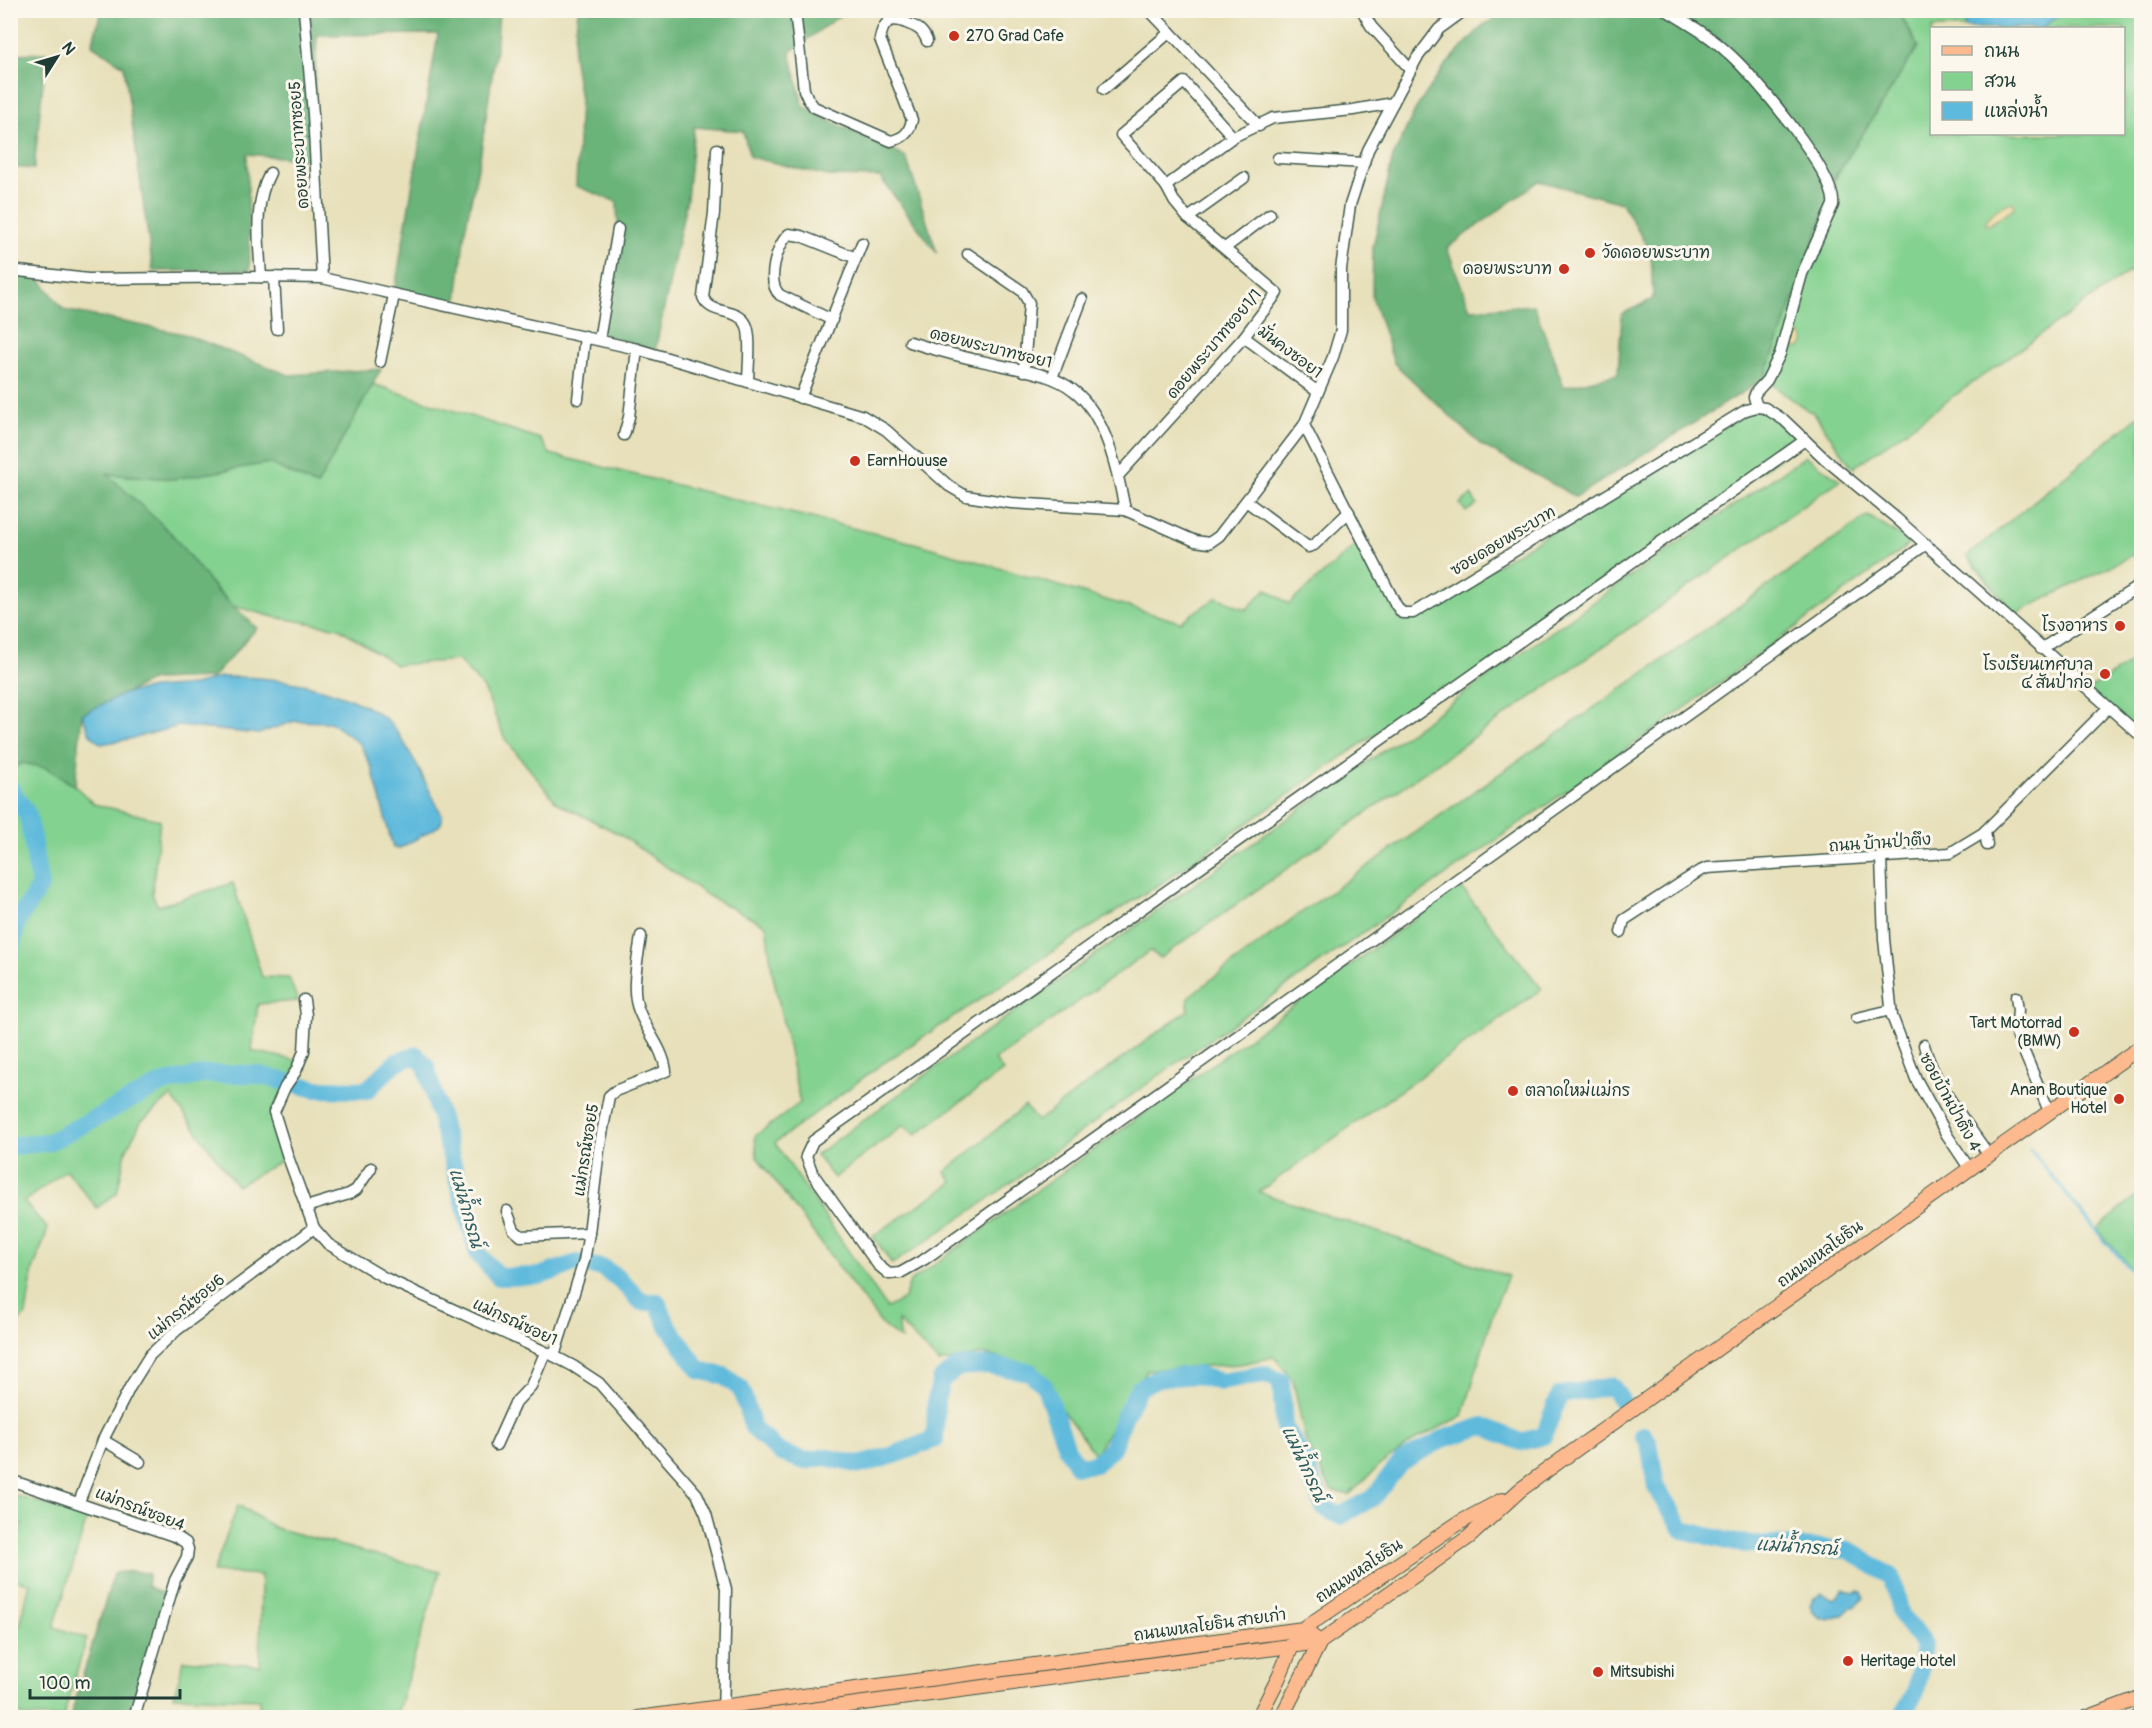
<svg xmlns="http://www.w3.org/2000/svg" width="2152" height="1728" font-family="Pangolin,'Playpen Sans Thai',sans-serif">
<rect width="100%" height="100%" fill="#fbf7ec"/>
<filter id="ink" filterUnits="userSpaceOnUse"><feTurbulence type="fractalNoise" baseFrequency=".0167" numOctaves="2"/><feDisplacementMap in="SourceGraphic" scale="12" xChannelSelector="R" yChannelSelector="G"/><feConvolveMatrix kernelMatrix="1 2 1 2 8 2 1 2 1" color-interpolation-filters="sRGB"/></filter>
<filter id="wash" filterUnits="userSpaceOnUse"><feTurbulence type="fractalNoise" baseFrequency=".008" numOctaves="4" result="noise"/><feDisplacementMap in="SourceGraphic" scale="24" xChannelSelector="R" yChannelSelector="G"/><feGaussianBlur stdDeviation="1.35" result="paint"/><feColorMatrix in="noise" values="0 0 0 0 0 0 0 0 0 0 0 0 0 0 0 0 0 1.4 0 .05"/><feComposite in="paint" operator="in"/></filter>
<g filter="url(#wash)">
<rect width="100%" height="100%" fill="#e7e0ba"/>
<!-- green -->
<g fill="#84d290" stroke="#528862" stroke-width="1.5" fill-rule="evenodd">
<path d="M1899,11H2141V263L1853,468L1812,411L1810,412L1764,379L1803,274L1847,147L1915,40ZM1932,28H2124V134H1932Z"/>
<polygon points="373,384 540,439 550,454 922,545 1180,622 1217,597 1246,610 1266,589 1289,604 1357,544 1411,617 1757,407 1805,440 1450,691 1443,687 1163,882 1058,948 882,1064 775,1143 887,1308 904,1299 910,1282 1460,886 1542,989 1259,1192 1508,1276 1494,1309 1463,1416 1418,1438 1380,1465 1349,1495 1331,1490 1305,1439 1293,1380 1274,1357 1241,1364 1147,1370 1095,1454 1045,1387 1036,1367 983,1354 939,1363 898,1321 901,1340 882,1325 757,1157 755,1136 800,1103 772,970 766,925 710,897 619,834 557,803 505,739 484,689 458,660 396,665 339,628 274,617 233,606 106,474 174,479 269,463 317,486"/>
<polygon points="2141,414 2141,554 2139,552 2015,614 1967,556"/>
<polygon points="1806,456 1840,480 1160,958 1150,951 995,1060 1003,1071 915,1135 904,1125 834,1178 816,1155 935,1068 1639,570"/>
<polygon points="1471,495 1477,504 1466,512 1460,504"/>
<polygon points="1868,516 1911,543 1674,716 1172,1066 983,1203 892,1264 873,1236 953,1182 945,1172 1025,1106 1037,1121 1188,1010 1188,997 1292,919"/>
<polygon points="2141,655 2141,737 2088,691"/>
<polygon points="23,763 47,768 75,786 94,804 160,820 152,894 158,906 233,883 262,977 289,978 298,1001 258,1004 252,1051 300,1061 272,1112 288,1157 237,1186 171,1096 141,1122 126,1151 117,1193 97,1208 66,1170 24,1202 48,1229 33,1270 26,1315 11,1329 10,769"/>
<polygon points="2141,1193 2141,1280 2097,1229"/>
<polygon points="11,1494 87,1518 54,1627 87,1638 63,1717 26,1717 11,1712 11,1664 30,1583 11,1579 11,1555 15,1555 22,1524 11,1521"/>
<polygon points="238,1505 275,1528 440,1572 396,1717 259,1717 259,1699 174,1696 184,1660 260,1665 261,1575 213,1572"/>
</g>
<!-- forest -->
<g fill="#6bb47a" stroke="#457857" stroke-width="1.5" fill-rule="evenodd">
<polygon points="101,11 499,11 497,42 480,158 465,230 456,309 394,295 438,34 317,35 310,160 247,154 250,270 153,271 124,66 92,45"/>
<polygon points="578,11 846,11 790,52 803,106 828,120 906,157 937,253 880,177 828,176 750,157 743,131 694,127 687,199 655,351 600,334 618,230 617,202 576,186 580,100 573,54"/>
<path d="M1508,11H1898L1918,47L1830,185L1831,192L1803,274L1764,379L1576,497L1481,445L1394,363L1372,297L1373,247L1393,157L1415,110L1444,67L1482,26ZM1539,181L1622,203L1651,253L1653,299L1622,314L1618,374L1564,387L1534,305L1470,309L1447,248Z"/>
<polygon points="46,53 34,169 11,167 11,54"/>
<polygon points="10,269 35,273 64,310 184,334 289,375 381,369 317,486 269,463 174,479 107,474 171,533 217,591 257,628 212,678 153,680 82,714 75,786 47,768 23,763 11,769"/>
<polygon points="133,1571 149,1574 147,1586 158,1592 172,1590 129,1717 70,1718 114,1573"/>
</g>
<!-- sand -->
<g fill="#eeda9e" stroke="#868c69" stroke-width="1.5">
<path d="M2013,202L2015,207L1988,225L1985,223C1989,214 2002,205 2013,202Z"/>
<circle cx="1797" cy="341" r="7"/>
</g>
<!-- water -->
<g fill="#5ebadc" stroke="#3e7c88" stroke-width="1.5">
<polygon points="1966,11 1966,10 2065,11 2042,28 1965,28"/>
<path d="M221,677C269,676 319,683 363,705C372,710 383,715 390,723C410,747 423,779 438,807C441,814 445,819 439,826L400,848H393L372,768L360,744L330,722L295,721L258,734L179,726L134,738L101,744L90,734L82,714L126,693L153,688L194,685Z"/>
<polygon points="1843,1589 1855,1593 1859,1591 1862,1592 1864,1598 1855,1606 1851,1606 1844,1615 1829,1620 1819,1617 1812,1610 1810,1605 1813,1599 1822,1593 1834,1599"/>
</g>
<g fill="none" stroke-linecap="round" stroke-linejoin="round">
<!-- stream -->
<polyline stroke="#5ebadc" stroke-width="3" points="2030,1149 2104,1240 2142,1282"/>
<!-- river -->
<g stroke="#5ebadc" stroke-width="18">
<polyline points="10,788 28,815 40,886 17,922 10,952"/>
<polyline points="10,1144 12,1146 49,1142 161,1084 206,1074 254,1074 316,1089 367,1090 395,1063 416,1055 426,1066 478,1254 499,1277 539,1276 577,1263 603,1268 619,1279 641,1302 657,1302 668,1326 699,1370 724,1376 741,1389 753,1428 779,1452 805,1461 825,1457 860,1465 894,1455 935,1439 936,1400 941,1380 958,1367 987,1365 1030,1372 1045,1387 1067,1449 1077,1466 1095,1464 1112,1448 1124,1417 1138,1389 1157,1378 1196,1375 1221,1382 1264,1374 1281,1381 1284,1427 1301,1454 1324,1508 1340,1516 1374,1497 1402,1461 1443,1439 1483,1426 1521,1442 1543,1436 1560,1395 1612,1386 1621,1400"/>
<polyline points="1643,1435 1649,1443 1656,1487 1683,1530 1736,1543 1849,1550 1892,1577 1901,1615 1924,1645 1916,1692 1900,1718"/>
</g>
</g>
</g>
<g filter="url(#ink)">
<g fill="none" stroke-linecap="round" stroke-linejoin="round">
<!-- minor casing -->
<g stroke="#3d5548" stroke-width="13">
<g id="minor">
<polyline points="304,10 313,114 322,278"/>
<path d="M797,10L796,20L804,90L808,99L814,107L891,141C904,138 909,133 912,120L880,39C883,23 889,16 906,23C917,27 923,30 927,41"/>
<polyline points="1149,10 1259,126"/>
<polyline points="1362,10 1371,26 1410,69"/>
<path d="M1666,10C1687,23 1709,35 1727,52C1752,73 1838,175 1833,205L1802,274L1780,354L1767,380L1756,392L1754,397L1757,407"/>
<polyline points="1104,89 1170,32"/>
<path d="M717,149L714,213L703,297C710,316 737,307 746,324C752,335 748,369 748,382"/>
<polyline points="1278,158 1364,163"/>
<polyline points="1166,186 1233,137 1273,118 1353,110 1393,103"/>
<polyline points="1188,218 1244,178"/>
<polyline points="1225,248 1270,214"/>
<polyline points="968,254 1022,291 1029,303 1024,371"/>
<polyline points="10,270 88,279 261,277 322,278 637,349 863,416 886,430 949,486 966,496 1011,503 1125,510 1195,541 1209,543 1219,536 1304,425 1333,357 1341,330 1341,269 1350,205 1368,150 1417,58 1439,29 1465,10"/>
<path d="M261,277C259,242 253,205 270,173"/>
<polyline points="274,277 277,329"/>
<path d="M832,320L780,295C766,283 776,245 789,234L801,236L856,258"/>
<polyline points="1244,337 1318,392"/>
<polyline points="599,340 618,229"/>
<path d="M910,342C938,351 966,358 995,364C1020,370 1052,373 1073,390C1106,414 1118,473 1125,510"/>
<polyline points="380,362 394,295"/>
<polyline points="1052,378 1082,299"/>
<polyline points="800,398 862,243"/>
<polyline points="578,399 585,336"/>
<polyline points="1304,425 1396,605 1402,613 1413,613 1746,410 1757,407 1765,408 1784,420 1826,460 1896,518 2142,737"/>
<polyline points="624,435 629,417 637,349"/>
<polyline points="1805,440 813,1141 806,1156 813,1174 878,1265 889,1274 900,1273 925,1259 1925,545"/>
<polyline points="1118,476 1244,337 1277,293 1188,218 1174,201 1166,186 1121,135 1184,82 1233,137"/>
<polyline points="1246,501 1308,547 1314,545 1349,512"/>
<polyline points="2041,649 2142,584"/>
<polyline points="1985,831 1987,845"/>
<polyline points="1881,858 1884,939 1892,1016 1916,1079 1947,1135 1969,1168"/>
<polyline points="1621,932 1624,920 1698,872 1707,868 1950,853 1983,833 2108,708"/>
<polyline points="2016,997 2018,1010 2016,1033 2049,1111"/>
<polyline points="304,1000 306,1015 304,1051 296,1071 285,1087 274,1112 288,1157 314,1228 328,1244 385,1278 554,1356 573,1366 599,1383 697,1494 706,1514 726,1589 723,1718"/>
<polyline points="1857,1018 1891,1010"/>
<path d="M1924,1045C1933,1082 1967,1123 1988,1154"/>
<polyline points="306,1207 349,1194 356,1190 371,1168"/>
<polyline points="507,1211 514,1230 521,1236 589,1233 584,1261 554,1356"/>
<path d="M589,1233L599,1150L609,1096L615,1091L666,1071C663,1048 647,1032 639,1011C630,990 638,959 641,936"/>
<polyline points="103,1440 140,1462"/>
<polyline points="496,1445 515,1403 531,1386 545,1353"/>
<polyline points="10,1480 177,1537 186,1543 188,1549 187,1557 175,1580 134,1718"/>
<polyline points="79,1502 103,1440 130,1387 150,1355 177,1330 314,1228"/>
</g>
</g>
<!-- major casing -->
<g stroke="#3d5548" stroke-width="16">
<g id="major">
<polyline points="638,1718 1303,1629 1320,1642"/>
<polyline points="751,1718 1320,1642"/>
<polyline points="1258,1718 1279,1677 1292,1646 1303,1629 1457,1524 1502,1500"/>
<polyline points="1281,1718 1320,1642 1469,1537 1520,1490 1561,1460 2142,1046"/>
<polyline points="2086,1718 2142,1697"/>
<polyline points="2137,1718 2142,1716"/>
</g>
</g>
<!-- minor -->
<use href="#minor" stroke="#fff" stroke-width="10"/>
<!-- major -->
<use href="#major" stroke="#fcba8e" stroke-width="14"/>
</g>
</g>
<!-- markers -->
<g fill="#c8321e" stroke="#fbf7ec" stroke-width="2">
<circle cx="954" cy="36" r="6"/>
<circle cx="1590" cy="253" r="6"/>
<circle cx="1564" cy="269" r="6"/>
<circle cx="855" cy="461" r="6"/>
<circle cx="2120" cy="626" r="6"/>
<circle cx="2105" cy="674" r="6"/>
<circle cx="2074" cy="1032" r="6"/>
<circle cx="1513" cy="1091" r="6"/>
<circle cx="2119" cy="1099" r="6"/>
<circle cx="1848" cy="1661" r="6"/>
<circle cx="1598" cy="1672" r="6"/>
</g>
<g text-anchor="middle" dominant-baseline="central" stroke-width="6" stroke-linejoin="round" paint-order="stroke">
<!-- poi labels -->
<g font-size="16" fill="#1f3d34" stroke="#fbf7ec" text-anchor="start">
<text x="966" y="36">270 Grad Cafe</text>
<text x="1602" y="253">วัดดอยพระบาท</text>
<text x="1552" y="269" text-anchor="end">ดอยพระบาท</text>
<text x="867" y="461">EarnHouuse</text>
<text x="2108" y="626" text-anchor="end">โรงอาหาร</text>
<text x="2093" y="665" text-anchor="end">โรงเรียนเทศบาล<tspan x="2093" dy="18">๔ สันป่าก่อ</tspan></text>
<text x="2062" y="1023" text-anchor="end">Tart Motorrad<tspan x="2062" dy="18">(BMW)</tspan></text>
<text x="2107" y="1090" text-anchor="end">Anan Boutique<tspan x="2107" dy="18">Hotel</tspan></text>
<text x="1525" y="1091">ตลาดใหม่แม่กร</text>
<text x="1860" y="1661">Heritage Hotel</text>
<text x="1610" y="1672">Mitsubishi</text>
</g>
<!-- street labels -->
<g font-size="16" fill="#1f3d34" stroke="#fbf7ec">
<text transform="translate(299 145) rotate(-94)">ดอยพระบาทซอย5</text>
<text transform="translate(1214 344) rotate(-50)">ดอยพระบาทซอย1/1</text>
<text transform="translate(991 348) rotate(14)">ดอยพระบาทซอย1</text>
<text transform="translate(1290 352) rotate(37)">มั่นคงซอย1</text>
<text transform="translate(1503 541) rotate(-31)">ซอยดอยพระบาท</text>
<text transform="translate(1880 843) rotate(-4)">ถนน บ้านป่าตึง</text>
<text transform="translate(1950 1102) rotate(61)">ซอยบ้านป่าตึง 4</text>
<text transform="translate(586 1150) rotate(-81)">แม่กรณ์ซอย5</text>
<text transform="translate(1820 1254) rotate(-36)">ถนนพหลโยธิน</text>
<text transform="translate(186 1307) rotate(-39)">แม่กรณ์ซอย6</text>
<text transform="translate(515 1322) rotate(25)">แม่กรณ์ซอย1</text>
<text transform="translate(140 1509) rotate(21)">แม่กรณ์ซอย4</text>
<text transform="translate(1359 1571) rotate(-34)">ถนนพหลโยธิน</text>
<text transform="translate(1210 1625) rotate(-8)">ถนนพหลโยธิน สายเก่า</text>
</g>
<!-- water labels -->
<g font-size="18" font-style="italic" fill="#2f5c5e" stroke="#fbf7ec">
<text transform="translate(466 1208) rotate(74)">แม่น้ำกรณ์</text>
<text transform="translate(1304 1464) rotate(65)">แม่น้ำกรณ์</text>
<text transform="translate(1797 1547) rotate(4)">แม่น้ำกรณ์</text>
</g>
</g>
<!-- margin -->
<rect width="2152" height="1728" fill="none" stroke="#fbf7ec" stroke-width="36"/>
<!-- legend -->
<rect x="1930" y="27" width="195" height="108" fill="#fbf7ec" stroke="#a3ada2" stroke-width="1.5"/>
<rect x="1942" y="46" width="30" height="9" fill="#fcba8e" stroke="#a3ada2" stroke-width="1.5"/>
<text x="1984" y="57" font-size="18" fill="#1f3d34">ถนน</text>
<rect x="1942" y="72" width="30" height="18" fill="#84d290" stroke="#a3ada2" stroke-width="1.5"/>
<text x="1984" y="87" font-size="18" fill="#1f3d34">สวน</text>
<rect x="1942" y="102" width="30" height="18" fill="#5ebadc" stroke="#a3ada2" stroke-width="1.5"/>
<text x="1984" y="117" font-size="18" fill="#1f3d34">แหล่งน้ำ</text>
<!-- north arrow -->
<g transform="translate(57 57) rotate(53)" stroke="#fbf7ec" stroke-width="4.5" paint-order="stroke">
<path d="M0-4.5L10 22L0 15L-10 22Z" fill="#1f3d34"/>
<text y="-9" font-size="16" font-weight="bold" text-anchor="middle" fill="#1f3d34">N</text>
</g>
<!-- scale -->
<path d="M30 1689v9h150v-9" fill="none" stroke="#1f3d34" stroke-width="3"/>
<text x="39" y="1689" font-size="18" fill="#1f3d34" stroke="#fbf7ec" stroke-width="4.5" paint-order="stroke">100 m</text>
</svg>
